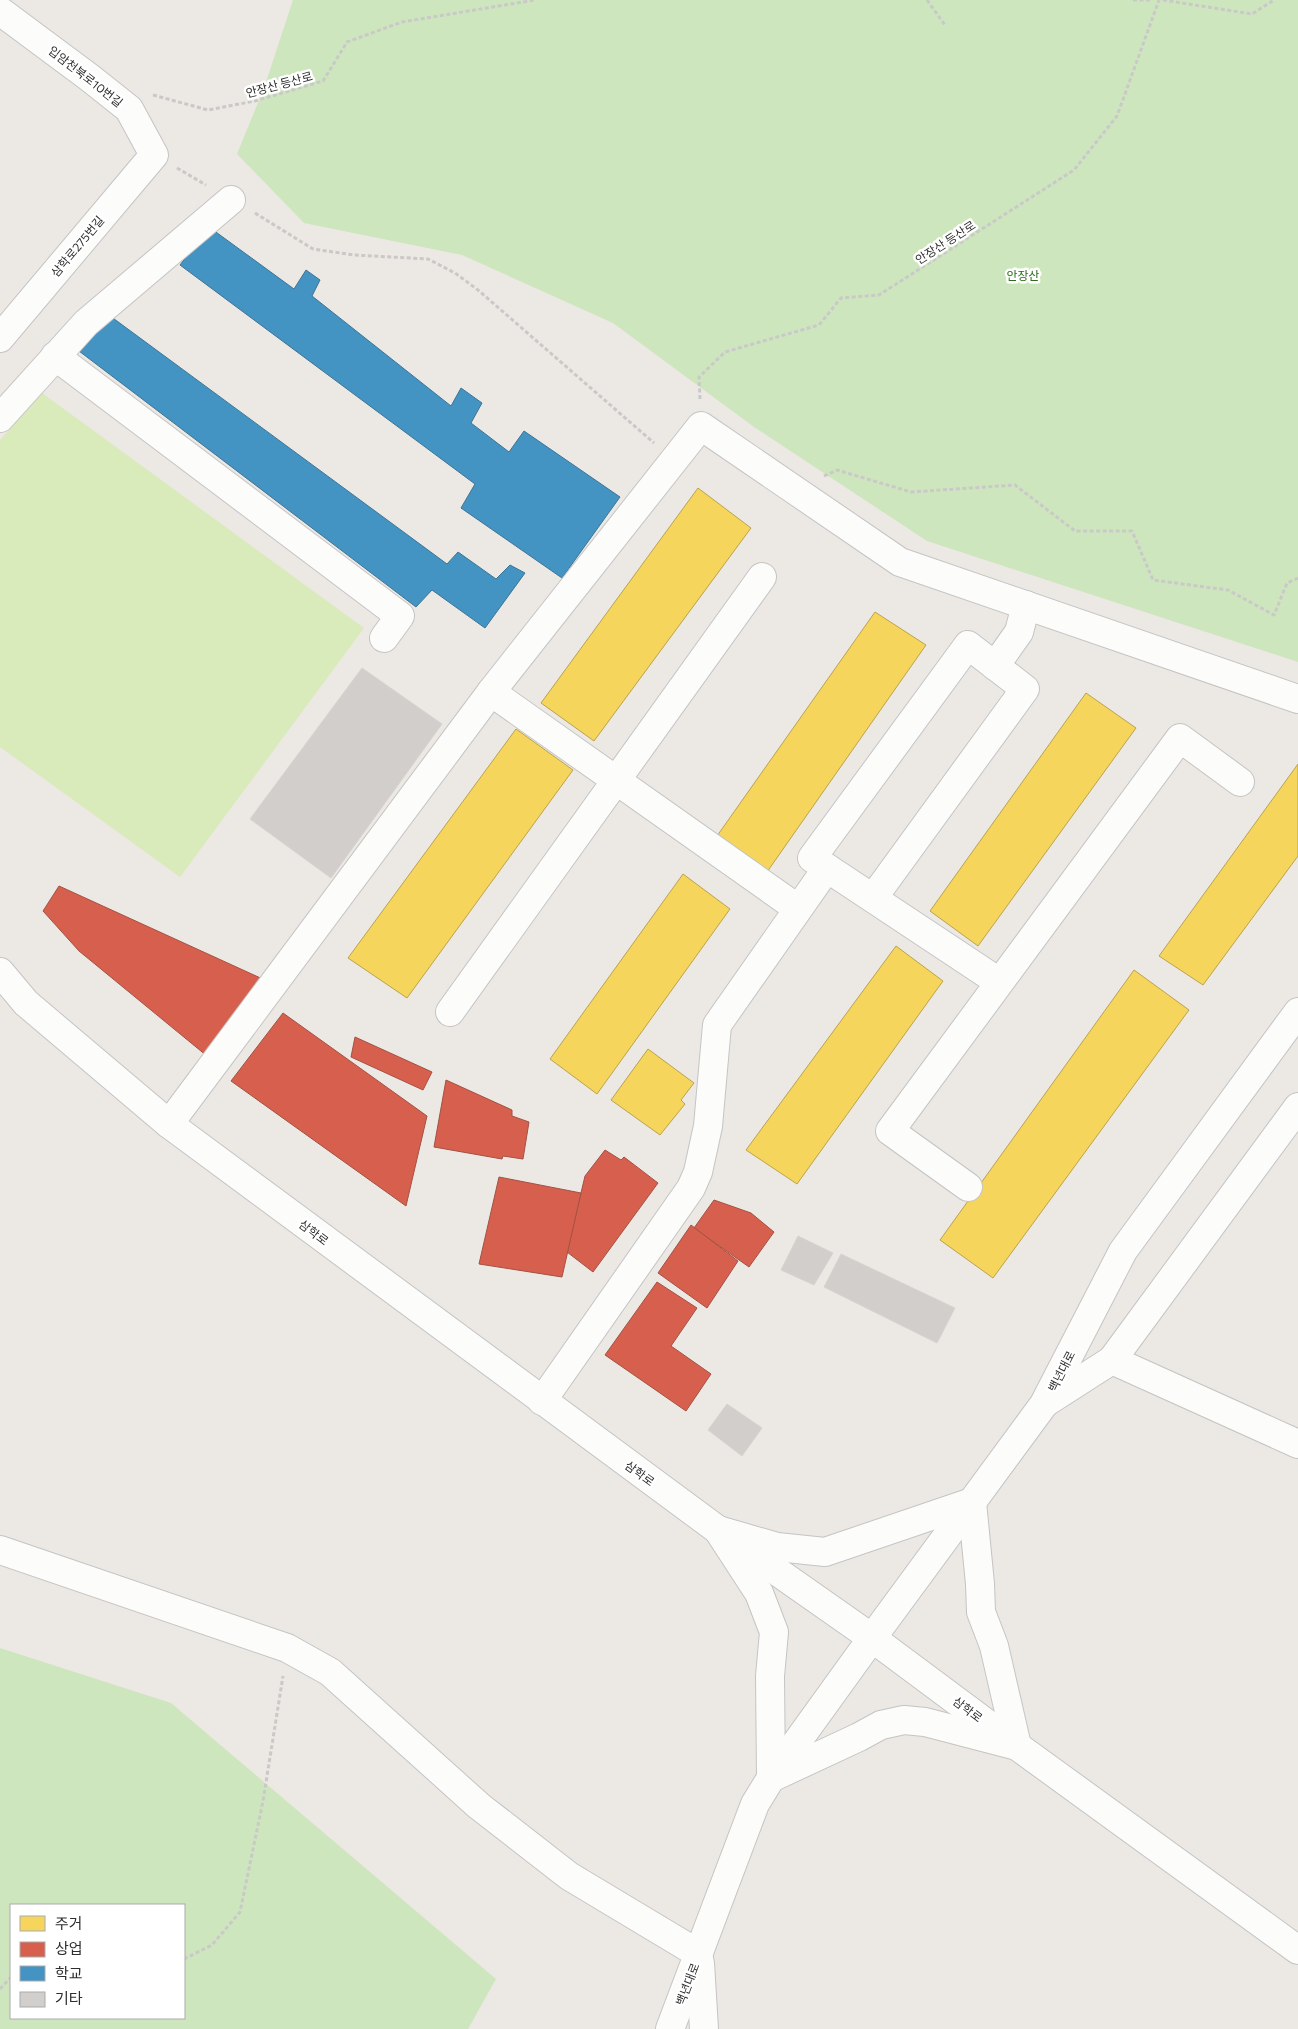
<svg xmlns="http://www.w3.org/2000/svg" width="1298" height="2029" font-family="Commissioner,'Noto Sans KR',sans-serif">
<rect width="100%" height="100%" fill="#ece8e4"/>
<!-- green -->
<g fill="#cee6be" fill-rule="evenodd">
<polygon points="293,0 1298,0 1298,662 927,541 754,427 613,323 462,255 304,223 237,154 264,88"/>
<path d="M0,1648L171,1703L496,1979L468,2029H0ZM184,1905V2018H11V1905Z"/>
</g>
<!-- pitch -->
<polygon fill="#d9eabb" points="42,393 364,628 180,877 0,747 0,440"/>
<!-- homes -->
<g fill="#f6d55c" stroke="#baa34e">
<polygon points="698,488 751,528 594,741 541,703"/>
<polygon points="875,612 926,645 767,872 717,836"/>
<polygon points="1086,693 1136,728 978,946 930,911"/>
<polygon points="516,729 573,770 407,998 348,958"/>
<polygon points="1298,764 1298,856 1203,985 1159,956"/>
<polygon points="683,874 730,909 597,1094 550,1059"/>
<polygon points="896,946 943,981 797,1184 746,1150"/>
<polygon points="1134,970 1189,1010 993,1278 940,1240"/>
<polygon points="648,1049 694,1083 681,1100 685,1104 660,1135 611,1100"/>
</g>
<!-- shops -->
<g fill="#d6604d" stroke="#a45144">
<polygon points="59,886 267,981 207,1056 79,951 43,911"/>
<polygon points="283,1013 427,1116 406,1206 231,1081"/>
<polygon points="355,1037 432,1072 423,1090 351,1057"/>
<polygon points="446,1080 512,1110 512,1116 529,1122 523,1159 503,1156 502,1159 434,1147"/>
<polygon points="605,1150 621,1160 624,1157 658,1183 593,1272 567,1252 585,1176"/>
<polygon points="499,1177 581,1193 562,1277 479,1264"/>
<polygon points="714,1200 751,1213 774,1232 749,1267 694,1228"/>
<polygon points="691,1225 738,1261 707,1308 658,1273"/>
<polygon points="657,1282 697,1308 671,1346 711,1374 686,1411 605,1355"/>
</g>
<!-- schools -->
<g fill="#4393c3" stroke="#3d7596">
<polygon points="209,227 294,289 306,270 320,280 312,296 451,406 461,388 482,403 471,423 509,452 524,431 620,497 562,578 461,508 475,484 180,265"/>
<polygon points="102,310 447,564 458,552 496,579 510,565 525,573 485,628 432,590 416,607 79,351"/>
</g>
<!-- building -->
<g fill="#d1cecb" stroke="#d7d4d0">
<polygon points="362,668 442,724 331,878 250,819"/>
<polygon points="798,1236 833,1253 814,1285 781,1270"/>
<polygon points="841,1254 955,1308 937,1343 824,1287"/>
<polygon points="727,1404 762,1428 742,1456 708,1430"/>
</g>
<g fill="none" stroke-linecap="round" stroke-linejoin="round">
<!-- minor casing -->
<g stroke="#c5c4c5" stroke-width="30">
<g id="minor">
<polyline points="0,11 90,78 129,109 154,155 0,338"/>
<polyline points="55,356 400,616 384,638"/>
<polyline points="0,418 86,323 231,200"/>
<polyline points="995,666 1019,632 1026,605"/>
<polyline points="491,692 797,908"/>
<polyline points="873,898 1025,689 968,645 812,858 999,982"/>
<polyline points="0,972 26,1003 169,1124 718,1530 872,1638 1017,1746 1298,1950"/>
<polyline points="450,1012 762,577"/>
<polyline points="169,1124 491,692 701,426 900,562 1298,699"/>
<polyline points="968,1187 890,1131 1180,738 1240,782"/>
<polyline points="1112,1360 1298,1444"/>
<polyline points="542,1401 691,1188 698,1172 708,1126 717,1025 827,868"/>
<polyline points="1045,1403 1112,1360 1298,1107"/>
<polygon points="972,1502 980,1584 981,1612 994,1646 1017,1746 925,1722 904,1720 881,1725 859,1737 771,1778 770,1676 774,1632 759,1593 718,1530 777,1547 825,1552"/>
<polyline points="0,1550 287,1648 330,1672 479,1806 569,1876 699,1954"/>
<polyline points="700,1963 704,2029"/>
<polyline points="670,2029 755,1804 771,1778 872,1638 1044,1404 1123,1251 1298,1012"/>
</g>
</g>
<!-- path -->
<g stroke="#c9c9c8" stroke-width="3" stroke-dasharray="4 2.5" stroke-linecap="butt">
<polyline points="927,0 945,25"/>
<polyline points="1133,0 1152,0"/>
<polyline points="1163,0 1252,14 1274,0"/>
<polyline points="153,95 208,110 255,101 323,81 347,42 402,22 535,0"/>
<polyline points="177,168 206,185"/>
<polyline points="255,213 313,249 354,255 428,259 455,273 478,290 654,443"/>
<polyline points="700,399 699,377 725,352 819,325 841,298 879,295 1074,170 1117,116 1159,0"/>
<polyline points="824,476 837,470 911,492 1015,485 1075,531 1132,531 1153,580 1228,590 1274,615 1287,583 1298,578"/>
<polyline points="184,1959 212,1945 240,1912 263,1801 283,1676"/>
<polyline points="0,1989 11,1977"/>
</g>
<!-- minor -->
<use href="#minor" stroke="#fcfcfb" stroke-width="28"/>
</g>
<g text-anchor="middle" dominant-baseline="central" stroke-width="5" stroke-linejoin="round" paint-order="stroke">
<!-- street labels -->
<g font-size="12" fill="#2e2e2e" stroke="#fff">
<text transform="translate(86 76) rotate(38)">입암천북로10번길</text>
<text transform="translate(279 84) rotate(-15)">안장산 등산로</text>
<text transform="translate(945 242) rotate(-33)">안장산 등산로</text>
<text transform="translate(77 246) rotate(-50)">삼학로275번길</text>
<text transform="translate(314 1232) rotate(37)">삼학로</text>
<text transform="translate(1061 1371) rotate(-63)">백년대로</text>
<text transform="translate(640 1473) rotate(36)">삼학로</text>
<text transform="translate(968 1709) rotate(37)">삼학로</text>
<text transform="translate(687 1984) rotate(-69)">백년대로</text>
</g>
<!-- park labels -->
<g font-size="12" fill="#2c6e1b" stroke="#fff">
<text x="1023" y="275">안장산</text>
</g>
</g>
<!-- legend -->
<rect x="10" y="1904" width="175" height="115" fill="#ffffff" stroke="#ababab"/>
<rect x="20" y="1916" width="25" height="15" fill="#f6d55c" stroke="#ababab"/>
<text x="55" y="1929" font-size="15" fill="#2e2e2e">주거</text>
<rect x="20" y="1942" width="25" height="15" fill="#d6604d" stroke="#ababab"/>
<text x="55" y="1954" font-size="15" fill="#2e2e2e">상업</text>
<rect x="20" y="1966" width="25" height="15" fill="#4393c3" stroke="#ababab"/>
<text x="55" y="1979" font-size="15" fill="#2e2e2e">학교</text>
<rect x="20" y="1992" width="25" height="15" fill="#d1cecb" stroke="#ababab"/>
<text x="55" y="2004" font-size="15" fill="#2e2e2e">기타</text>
</svg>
